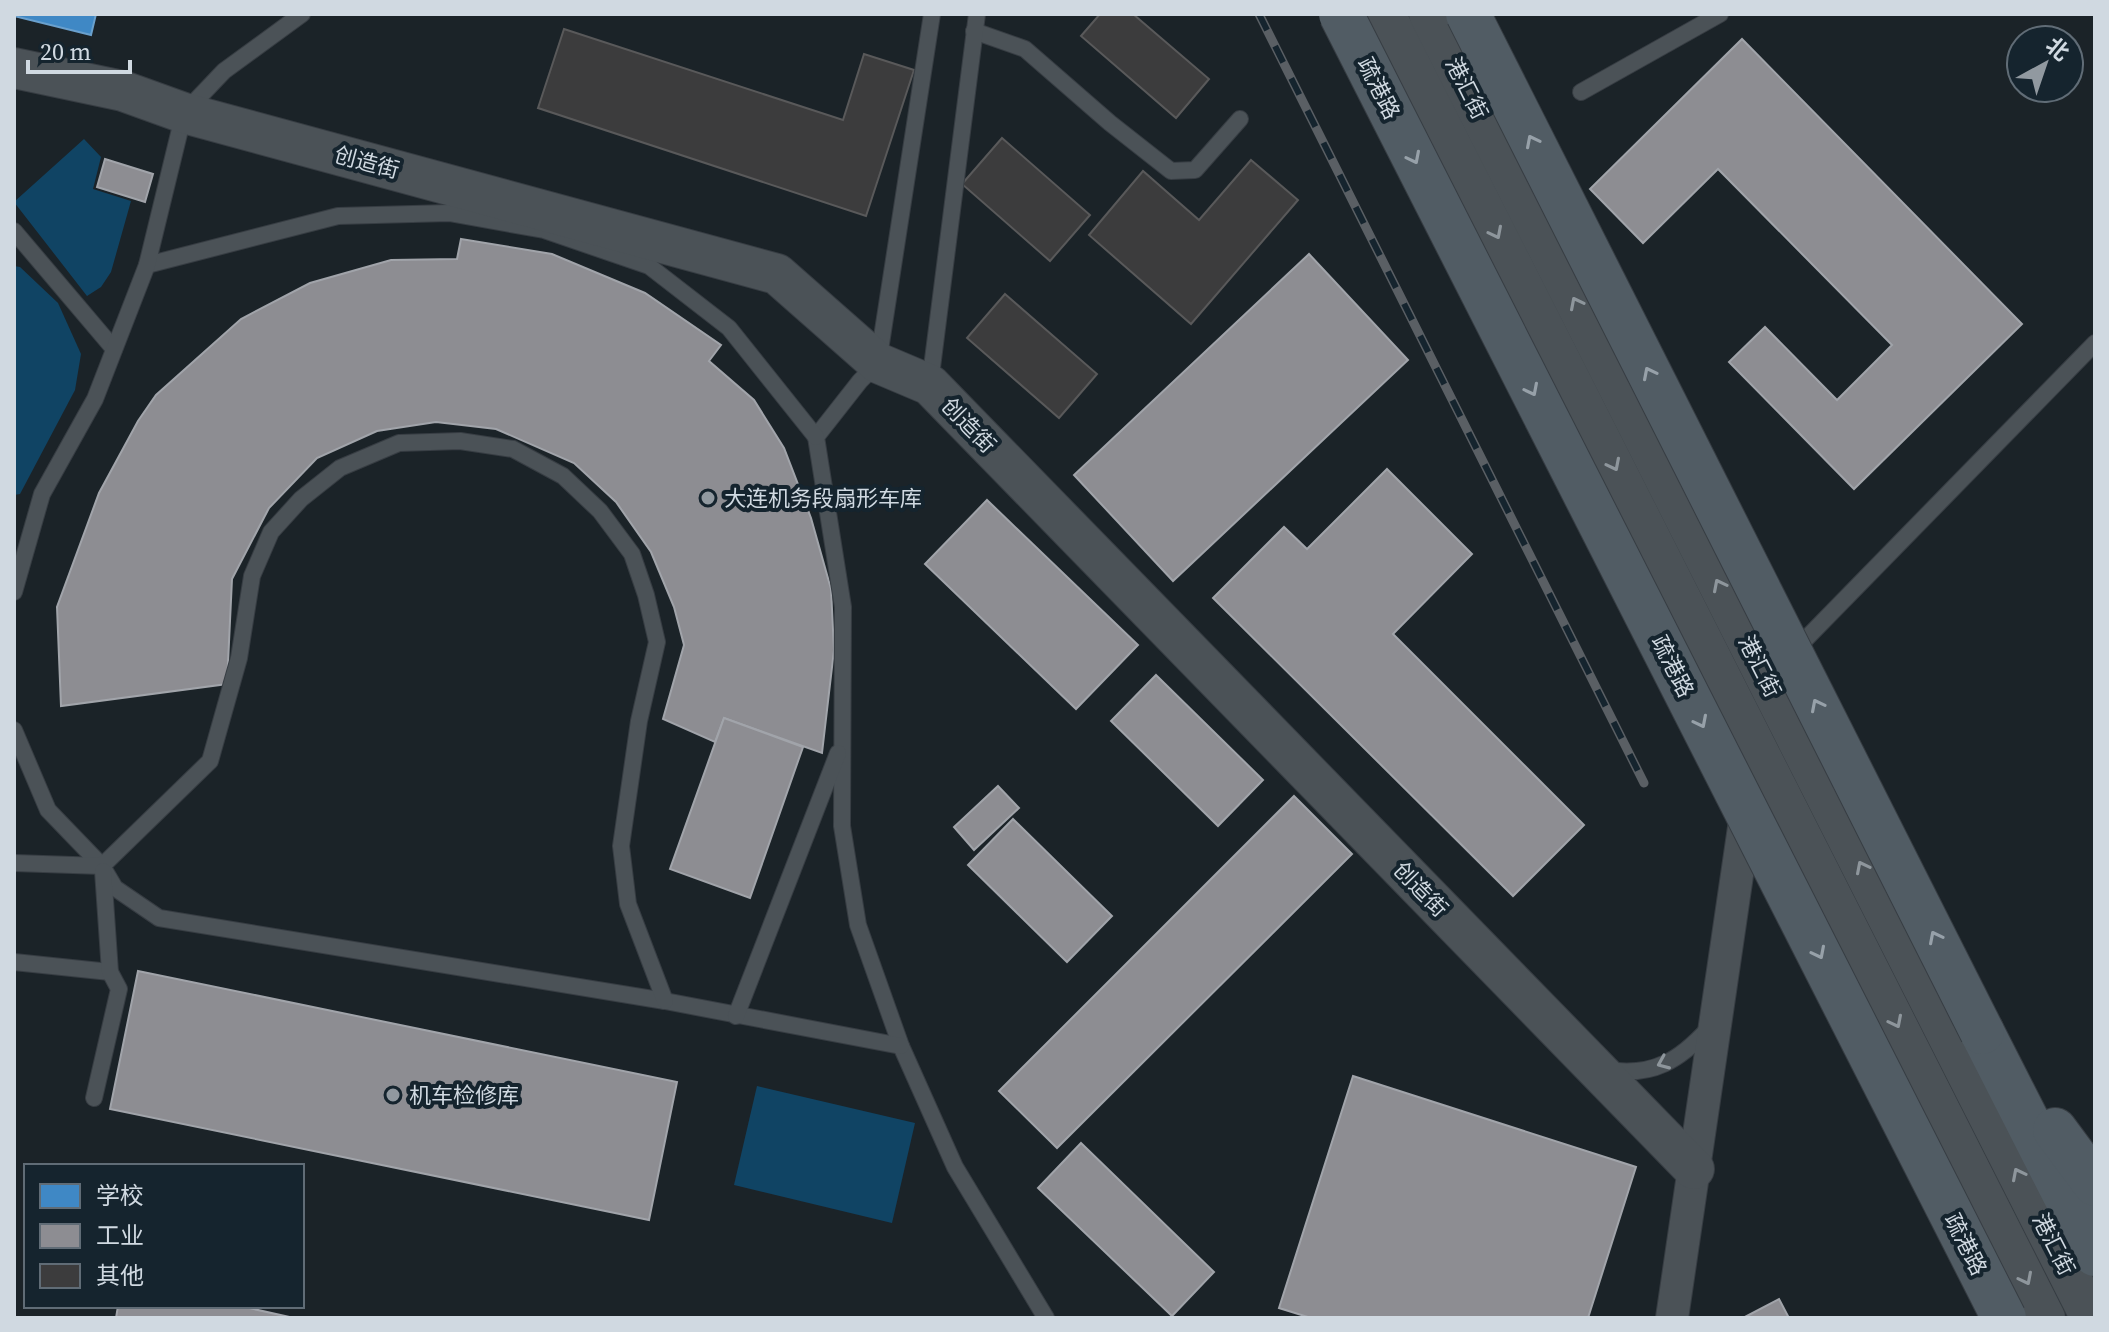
<svg xmlns="http://www.w3.org/2000/svg" width="2109" height="1332" font-family="'Source Serif 4','Noto Sans SC',serif">
<rect width="100%" height="100%" fill="#1b2328"/>
<!-- green -->
<g fill="#104464">
<polygon points="84,139 101,157 93,189 131,201 111,272 101,287 87,296 14,202"/>
<polygon points="14,266 20,267 58,303 81,354 75,390 20,494 14,495"/>
<polygon points="757,1086 915,1123 892,1223 734,1185"/>
</g>
<!-- schools -->
<polygon fill="#3f88c5" stroke="#6aa0cd" stroke-width="2" points="14,14 96,14 91,35 14,16"/>
<!-- industry -->
<g fill="#8d8d92" stroke="#a1a4aa" stroke-width="2">
<polygon points="1742,39 2022,324 1854,489 1729,362 1765,327 1837,400 1892,345 1718,169 1643,243 1590,189"/>
<polygon points="105,159 153,174 145,202 97,187"/>
<polygon points="461,239 552,254 645,293 721,345 709,361 754,400 784,448 811,518 831,589 834,650 822,753 724,718 715,742 663,719 684,645 674,607 651,552 616,502 574,463 496,429 436,422 377,431 317,458 269,508 232,579 227,684 61,706 57,607 99,493 138,421 156,395 241,319 310,283 391,260 457,259"/>
<polygon points="1309,254 1408,360 1173,581 1074,475"/>
<polygon points="1387,469 1472,554 1393,634 1584,825 1513,896 1213,598 1284,527 1307,549"/>
<polygon points="987,500 1138,645 1076,709 925,564"/>
<polygon points="1156,675 1263,780 1218,826 1111,721"/>
<polygon points="724,718 803,747 750,898 670,869"/>
<polygon points="998,786 1019,808 974,850 954,827"/>
<polygon points="1294,796 1352,854 1057,1148 999,1091"/>
<polygon points="1013,819 1112,916 1067,962 968,865"/>
<polygon points="138,971 677,1082 649,1220 110,1109"/>
<polygon points="1353,1076 1636,1167 1588,1318 1311,1318 1279,1308"/>
<polygon points="1081,1143 1214,1272 1172,1316 1038,1188"/>
<polygon points="1779,1299 1789,1318 1743,1318"/>
<polygon points="240,1306 294,1318 116,1318 118,1306"/>
</g>
<!-- building -->
<g fill="#3c3c3d" stroke="#59595a" stroke-width="2">
<polygon points="1100,14 1133,14 1209,79 1176,118 1081,36"/>
<polygon points="564,29 843,120 864,54 914,70 866,216 538,108"/>
<polygon points="1002,138 1090,215 1050,261 962,184"/>
<polygon points="1251,160 1298,200 1191,324 1089,235 1143,171 1199,220"/>
<polygon points="1005,294 1097,374 1059,418 967,338"/>
</g>
<g fill="none" stroke-linecap="round" stroke-linejoin="round">
<!-- service casing -->
<g stroke="#373d43" stroke-width="18">
<g id="service">
<polyline points="932,14 878,363 860,381 816,437 843,607 842,826 858,925 901,1046 955,1167 1046,1318"/>
<polyline points="974,31 1025,49 1110,123 1171,171 1195,170 1240,119"/>
<polyline points="1581,92 1720,14"/>
<polyline points="14,231 114,349"/>
<polyline points="147,265 338,216 449,213 544,230 649,266 729,328 816,437"/>
<polyline points="930,383 977,14"/>
<polyline points="14,592 42,494 95,399 147,265 184,113 224,71 302,14"/>
<polyline points="1794,651 2095,343"/>
<polyline points="14,730 48,810 102,866 115,888 159,918 665,1001 901,1046"/>
<polyline points="14,863 102,866 210,761 239,658 252,576 271,532 301,499 340,468 399,443 460,441 513,449 563,476 600,511 632,554 646,595 657,642 639,721 621,846 628,904 665,1001"/>
<polyline points="14,962 110,972"/>
<polyline points="736,1016 838,753"/>
<path d="M1608,1070C1653,1077 1680,1060 1709,1028"/>
<polyline points="94,1098 119,989 110,972 103,871"/>
</g>
</g>
<!-- minor casing -->
<g stroke="#373d43" stroke-width="34">
<polyline id="minor" points="1672,1318 1747,807"/>
</g>
<!-- tertiary casing -->
<g stroke="#373d43" stroke-width="42">
<g id="tertiary">
<polyline points="1385,14 2045,1318"/>
<polyline points="1429,14 2091,1318"/>
<polyline points="14,68 123,91 184,113 777,274 878,363 930,385 1694,1169"/>
</g>
</g>
<!-- trunk casing -->
<g stroke="#373d43" stroke-width="46">
<g id="trunk">
<polyline points="1982,1032 2095,1254"/>
<polyline points="2055,1130 2095,1184"/>
</g>
</g>
<!-- service -->
<use href="#service" stroke="#4b5257" stroke-width="16"/>
<!-- minor -->
<use href="#minor" stroke="#4b5257" stroke-width="32"/>
<!-- tertiary -->
<use href="#tertiary" stroke="#4b5257" stroke-width="40"/>
<!-- trunk -->
<use href="#trunk" stroke="#515c64" stroke-width="44"/>
<!-- rail casing -->
<g stroke="#5a5f64" stroke-width="9">
<polyline id="rail" points="1259,14 1644,783"/>
</g>
<!-- rail -->
<use href="#rail" stroke="#15242e" stroke-width="6" stroke-dasharray="18" stroke-linecap="butt"/>
<!-- trunk-bridge casing -->
<g stroke="#373d43" stroke-width="46" stroke-linecap="butt">
<g id="trunk-bridge">
<polyline points="1341,14 2004,1318"/>
<polyline points="1468,14 1982,1032"/>
</g>
</g>
<!-- trunk-bridge -->
<use href="#trunk-bridge" stroke="#515c64" stroke-width="44"/>
</g>
<!-- one-way arrows -->
<defs><path id="oneway-chevron" d="M-2-3.5L2.5 0L-2 3.5" fill="none" stroke-width="1.6" stroke-linecap="round" stroke-linejoin="round" transform="scale(2)"/></defs>
<g stroke="#97a1a9">
<use href="#oneway-chevron" transform="translate(1532 141) rotate(-117)"/>
<use href="#oneway-chevron" transform="translate(1414 158) rotate(63)"/>
<use href="#oneway-chevron" transform="translate(1649 373) rotate(-117)"/>
<use href="#oneway-chevron" transform="translate(1532 390) rotate(63)"/>
<use href="#oneway-chevron" transform="translate(1817 705) rotate(-117)"/>
<use href="#oneway-chevron" transform="translate(1701 722) rotate(63)"/>
<use href="#oneway-chevron" transform="translate(1935 937) rotate(-117)"/>
<use href="#oneway-chevron" transform="translate(1819 953) rotate(63)"/>
</g>
<g stroke="#8e969c">
<use href="#oneway-chevron" transform="translate(1496 233) rotate(63)"/>
<use href="#oneway-chevron" transform="translate(1576 303) rotate(-117)"/>
<use href="#oneway-chevron" transform="translate(1614 465) rotate(63)"/>
<use href="#oneway-chevron" transform="translate(1719 585) rotate(-117)"/>
<use href="#oneway-chevron" transform="translate(1862 867) rotate(-117)"/>
<use href="#oneway-chevron" transform="translate(1896 1022) rotate(63)"/>
<use href="#oneway-chevron" transform="translate(1663 1063) rotate(157)"/>
<use href="#oneway-chevron" transform="translate(2018 1174) rotate(-117)"/>
<use href="#oneway-chevron" transform="translate(2026 1279) rotate(63)"/>
</g>
<!-- markers -->
<g fill="#9199a0" stroke="#15242e" stroke-width="3">
<circle cx="708" cy="498" r="8"/>
<circle cx="393" cy="1095" r="8"/>
</g>
<g text-anchor="middle" dominant-baseline="central" stroke-width="8" stroke-linejoin="round" paint-order="stroke">
<!-- street labels -->
<g font-size="22" fill="#d0d9e1" stroke="#15242e">
<text transform="translate(1379 88) rotate(63)">疏港路</text>
<text transform="translate(1467 88) rotate(63)">港汇街</text>
<text transform="translate(367 162) rotate(15)">创造街</text>
<text transform="translate(969 425) rotate(46)">创造街</text>
<text transform="translate(1673 666) rotate(63)">疏港路</text>
<text transform="translate(1760 666) rotate(63)">港汇街</text>
<text transform="translate(1421 889) rotate(46)">创造街</text>
<text transform="translate(1966 1244) rotate(63)">疏港路</text>
<text transform="translate(2054 1244) rotate(63)">港汇街</text>
</g>
<!-- poi labels -->
<g font-size="22" fill="#d0d9e1" stroke="#15242e" text-anchor="start">
<text x="724" y="498">大连机务段扇形车库</text>
<text x="409" y="1095">机车检修库</text>
</g>
</g>
<!-- border -->
<rect width="2109" height="1332" fill="none" stroke="#d0d9e1" stroke-width="32"/>
<!-- legend -->
<rect x="24" y="1164" width="280" height="144" fill="#15242e" stroke="#606c76" stroke-width="2"/>
<rect x="40" y="1184" width="40" height="24" fill="#3f88c5" stroke="#606c76" stroke-width="2"/>
<text x="96" y="1204" font-size="24" fill="#d0d9e1">学校</text>
<rect x="40" y="1224" width="40" height="24" fill="#8d8d92" stroke="#606c76" stroke-width="2"/>
<text x="96" y="1244" font-size="24" fill="#d0d9e1">工业</text>
<rect x="40" y="1264" width="40" height="24" fill="#3c3c3d" stroke="#606c76" stroke-width="2"/>
<text x="96" y="1284" font-size="24" fill="#d0d9e1">其他</text>
<!-- north arrow -->
<g transform="translate(2045 64) rotate(40)"><circle r="38" fill="#15242e" stroke="#606c76" stroke-width="2"/>
<path d="M0-6L14 30L0 20L-14 30Z" fill="#9199a0"/>
<text y="-12" font-size="22" font-weight="bold" text-anchor="middle" fill="#d0d9e1">北</text>
</g>
<!-- scale -->
<path d="M28 60v12h102v-12" fill="none" stroke="#d0d9e1" stroke-width="4"/>
<text x="40" y="60" font-size="24" fill="#d0d9e1" stroke="#15242e" stroke-width="6" paint-order="stroke">20 m</text>
</svg>
